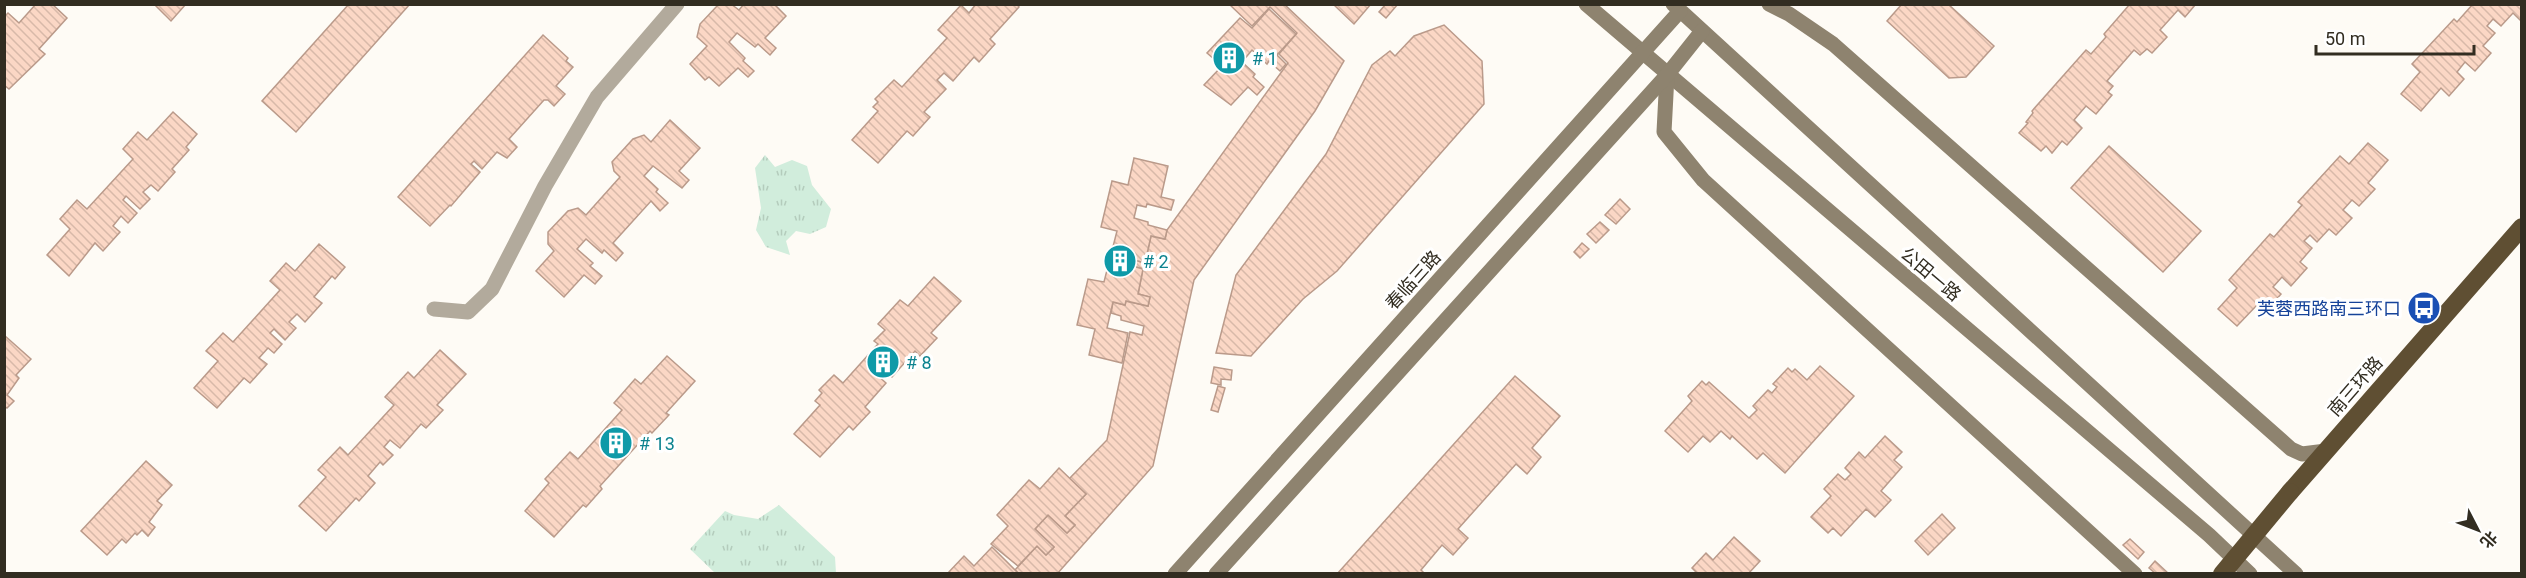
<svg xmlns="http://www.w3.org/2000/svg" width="2526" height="578" font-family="Roboto,'Noto Sans SC',sans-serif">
<defs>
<pattern id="grass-tufts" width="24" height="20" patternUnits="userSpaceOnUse" patternTransform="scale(1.5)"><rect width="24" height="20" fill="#d1eddc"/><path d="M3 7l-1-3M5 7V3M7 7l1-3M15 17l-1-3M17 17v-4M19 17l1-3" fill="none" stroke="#b4ccbc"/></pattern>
<pattern id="building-back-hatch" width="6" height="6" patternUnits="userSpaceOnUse" patternTransform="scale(1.5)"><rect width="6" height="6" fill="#fbd7c5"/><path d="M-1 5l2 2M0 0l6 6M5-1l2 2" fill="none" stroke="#d8b9a9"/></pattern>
</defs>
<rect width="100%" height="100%" fill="#fefbf5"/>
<!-- grass -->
<g fill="url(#grass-tufts)">
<polygon points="765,155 775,167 792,160 807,166 812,185 831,209 826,227 810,234 796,231 786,241 790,255 766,247 756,230 761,208 755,168"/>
<polygon points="779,505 835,557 836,573 715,573 690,549 725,511 734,515 758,519"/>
</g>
<!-- building -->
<g fill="url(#building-back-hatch)" stroke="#ba9a8a" stroke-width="1.5">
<polygon points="36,4 52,4 67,18 39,49 45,54 9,89 4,85 4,17 8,13 19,23"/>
<polygon points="154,4 186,4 171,21"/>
<polygon points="349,4 410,4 296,132 262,101"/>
<polygon points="731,4 739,10 744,4 774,4 786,16 765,38 776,48 770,55 758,44 755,47 737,33 729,42 745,58 743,61 754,71 748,77 738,68 719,86 709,77 705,80 690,64 707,46 697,37 700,24 718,5"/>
<polygon points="976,4 1017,4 1019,7 990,39 995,44 979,62 974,57 953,81 944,73 937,80 946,89 924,112 930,117 913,136 907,131 878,163 852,140 878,111 873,107 878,102 875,99 894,80 902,87 947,38 938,30 961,5 969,13"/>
<polygon points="1229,4 1284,4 1344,61 1315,111 1194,280 1153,466 1057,574 1016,574 1017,572 1015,570 1037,546 1046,555 1054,547 1035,529 1048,515 1067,533 1075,525 1065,516 1086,494 1069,479 1107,440 1130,332 1142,335 1144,326 1121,320 1121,316 1111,313 1113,302 1125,305 1126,301 1148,306 1150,297 1138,294 1143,269 1129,265 1131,259 1145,263 1151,236 1165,239 1167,230 1288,63 1279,54 1297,33 1270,7 1252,26"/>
<polygon points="1333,4 1371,4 1354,24"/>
<polygon points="1386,4 1398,4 1386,18 1379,12"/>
<polygon points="1902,4 1948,4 1994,46 1966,77 1949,78 1887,21"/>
<polygon points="2130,4 2196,4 2185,17 2178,10 2160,30 2167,37 2152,53 2147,49 2140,55 2134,50 2107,81 2113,86 2108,92 2112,95 2096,114 2086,106 2074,120 2082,128 2067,145 2062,141 2052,153 2046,146 2041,151 2019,133 2028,123 2026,122 2033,113 2032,111 2086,50 2091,54 2106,37 2104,34"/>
<polygon points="2473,4 2522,4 2522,18 2520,20 2513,13 2501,26 2493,19 2487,26 2495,33 2483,46 2491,53 2475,71 2465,62 2457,72 2464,79 2449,96 2441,88 2421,111 2401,94 2420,72 2412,64 2454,19 2457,22"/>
<polygon points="1269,9 1296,34 1277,55 1286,64 1280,71 1269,61 1267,64 1252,50 1242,62 1255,74 1253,77 1264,87 1257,95 1248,87 1231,105 1204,85 1222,66 1207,53 1240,18 1252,28"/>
<polygon points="1444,25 1482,61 1484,104 1337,271 1303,299 1251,356 1216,353 1236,275 1326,154 1372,65 1390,51 1395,56 1414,36"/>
<polygon points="543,35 568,58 566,61 573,67 556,86 565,94 554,106 548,100 544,100 509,139 517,147 507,158 497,152 482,169 474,161 471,164 480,172 451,206 450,205 430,226 398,197"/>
<polygon points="173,112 197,134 186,147 189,150 172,169 175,172 158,191 151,185 143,192 150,199 140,209 126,196 123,200 137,213 128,223 121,216 113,226 120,232 103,251 95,243 69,276 47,255 70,229 60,219 77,200 87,209 133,159 123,149 138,132 147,140"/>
<polygon points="670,120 700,148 679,171 689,180 682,188 653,166 644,176 658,189 656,192 668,203 660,211 651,201 613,243 623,253 616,261 604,250 602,253 586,239 577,249 593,263 590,266 602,276 595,284 584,275 564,297 536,271 554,251 548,244 548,232 568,211 578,208 586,215 620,177 614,171 612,162 633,139 644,135 651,142"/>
<polygon points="2368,143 2388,160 2368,183 2375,189 2359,206 2352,200 2343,210 2352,218 2336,235 2329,229 2317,242 2310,235 2304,241 2312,248 2300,262 2307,268 2291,286 2282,277 2273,287 2281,294 2266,311 2258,304 2237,326 2218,309 2237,288 2229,280 2270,234 2274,237 2302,205 2298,202 2340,156 2349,164"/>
<polygon points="2109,146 2201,231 2163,272 2071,188"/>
<polygon points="1134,158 1168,166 1161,197 1174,200 1171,210 1147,204 1146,207 1137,205 1134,218 1148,222 1148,225 1167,230 1165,239 1151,236 1145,263 1131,259 1129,265 1143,269 1138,294 1150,297 1148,306 1126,301 1125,305 1113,302 1107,328 1128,333 1122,363 1089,355 1095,329 1077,325 1088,279 1104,282 1117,231 1101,227 1112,181 1128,185"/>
<polygon points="1620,199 1630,209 1616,224 1605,215"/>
<polygon points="1600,222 1609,230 1596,243 1587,234"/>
<polygon points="1582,243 1589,249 1580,258 1574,252"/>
<polygon points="319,244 345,267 335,279 332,276 314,297 322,303 305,322 297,314 289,322 296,328 285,340 274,329 270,333 282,344 274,353 268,348 259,358 267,364 250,383 244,378 217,408 194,388 218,361 206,351 223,333 233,342 280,290 270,281 286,263 295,271"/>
<polygon points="934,277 961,301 931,333 937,338 920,356 915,351 892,377 883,368 877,375 886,383 865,407 870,412 853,430 849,426 820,457 794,434 820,405 815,401 822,393 819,390 834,375 843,383 878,344 874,341 885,330 878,324 900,300 908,306"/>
<polygon points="4,335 31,359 16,375 19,378 7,395 14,401 7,408 4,406"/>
<polygon points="440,350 466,374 437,405 443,410 426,428 421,424 400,448 390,440 384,447 393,455 383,465 380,462 368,476 375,483 359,501 356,498 326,531 299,506 326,477 318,470 340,447 348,455 394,405 385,397 408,372 414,378"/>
<polygon points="667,356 695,381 666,413 669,415 652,433 650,431 600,486 602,489 586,507 583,505 554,537 525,511 549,483 545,479 570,452 578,459 622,410 614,403 635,379 641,384"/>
<polygon points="1820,366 1854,396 1785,473 1763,453 1757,459 1732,436 1730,439 1721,431 1710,442 1703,436 1688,452 1665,431 1692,401 1688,396 1702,381 1706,385 1709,382 1749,418 1757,410 1753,406 1768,390 1772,393 1777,387 1773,384 1788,368 1792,372 1795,369 1807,380"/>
<polygon points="1214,367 1232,370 1231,380 1221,379 1221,385 1211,383"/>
<polygon points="1515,376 1560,416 1532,448 1541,457 1527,474 1516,464 1458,529 1468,538 1453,555 1442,545 1421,570 1425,574 1337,574"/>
<polygon points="1218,386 1225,388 1218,412 1211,410"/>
<polygon points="1885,436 1902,452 1894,460 1902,467 1881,491 1891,500 1875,517 1866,509 1841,536 1833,528 1828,533 1811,517 1831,496 1824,489 1838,474 1845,480 1851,474 1845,468 1859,452 1865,458"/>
<polygon points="146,461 172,485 157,501 162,505 149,522 155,527 148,536 142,530 137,535 135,533 126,543 122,539 107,555 81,531"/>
<polygon points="1059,468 1086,494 1065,516 1075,525 1067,533 1048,515 1035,529 1054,547 1046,555 1037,546 1018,566 991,544 1008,526 997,515 1029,480 1040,489"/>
<polygon points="1942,514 1955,528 1928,555 1915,541"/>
<polygon points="1734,537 1760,561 1748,574 1698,574 1692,568 1706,553 1713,560"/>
<polygon points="2130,539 2144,552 2138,559 2123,545"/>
<polygon points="992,547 1017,572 1016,574 947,574 964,556 974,566"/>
<polygon points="2155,561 2169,574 2156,574 2149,568"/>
</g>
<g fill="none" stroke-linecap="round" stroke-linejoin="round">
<!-- street -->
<polyline stroke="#b2aa9c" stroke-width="15" points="434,309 468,312 492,289 545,186 597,97 677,4"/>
<!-- secondary -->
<g stroke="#8e836f" stroke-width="15">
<polyline points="1586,4 2209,535 2250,574"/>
<polyline points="1673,4 2296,574"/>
<polyline points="1769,4 1789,14 1833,44 2291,449 2302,454 2326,451"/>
<polyline points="1667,75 1664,132 1703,180 2135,574"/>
<polyline points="1175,574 1680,11"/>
<polyline points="1216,574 1667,75 1702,31"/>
</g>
<!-- highway -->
<polyline stroke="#5f4f33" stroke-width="18" points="2290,492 2522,227"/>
<!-- highway-bridge -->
<polyline stroke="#5f4f33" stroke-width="18" points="2222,574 2290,492"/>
</g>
<!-- icons -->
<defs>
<g id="building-disc" transform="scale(1.725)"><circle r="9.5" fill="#0f9aa8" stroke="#fff"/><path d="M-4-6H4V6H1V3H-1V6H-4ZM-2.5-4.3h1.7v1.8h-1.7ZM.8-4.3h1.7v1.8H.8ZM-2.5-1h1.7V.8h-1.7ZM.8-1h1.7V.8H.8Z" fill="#fff"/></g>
<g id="bus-disc" transform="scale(1.725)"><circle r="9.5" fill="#1a4fb4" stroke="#fff"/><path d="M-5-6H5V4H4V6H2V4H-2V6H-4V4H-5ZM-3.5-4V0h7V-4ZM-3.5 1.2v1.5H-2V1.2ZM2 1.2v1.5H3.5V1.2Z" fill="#fff"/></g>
</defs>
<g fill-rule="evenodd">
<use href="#building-disc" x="1229" y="58"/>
<use href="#building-disc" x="1120" y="261"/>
<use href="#bus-disc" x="2424" y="308"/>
<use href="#building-disc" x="883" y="362"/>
<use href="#building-disc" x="616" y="443"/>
</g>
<g text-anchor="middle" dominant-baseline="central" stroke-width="6" stroke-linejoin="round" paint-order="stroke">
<!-- culture labels -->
<g font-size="18" fill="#0d838f" stroke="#fff" text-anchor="start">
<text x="1252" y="58"># 1</text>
<text x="1143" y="261"># 2</text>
<text x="906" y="362"># 8</text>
<text x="639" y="443"># 13</text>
</g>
<!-- street labels -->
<g font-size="18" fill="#322d21" stroke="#fff">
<text transform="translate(1931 274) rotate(40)">公田一路</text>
<text transform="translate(1413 280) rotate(-48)">春临三路</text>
<text transform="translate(2355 386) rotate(-49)">南三环路</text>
</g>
<!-- transit labels -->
<g font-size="18" fill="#164399" stroke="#fff" text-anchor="end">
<text x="2401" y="308">芙蓉西路南三环口</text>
</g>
</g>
<!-- border -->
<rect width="2526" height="578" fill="none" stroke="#322d21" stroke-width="12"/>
<!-- north arrow -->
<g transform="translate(2478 530) rotate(132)" stroke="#ffffff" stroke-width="4.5" paint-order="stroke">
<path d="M0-4.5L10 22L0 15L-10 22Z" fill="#322d21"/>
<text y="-9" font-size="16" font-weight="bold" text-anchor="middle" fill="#322d21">北</text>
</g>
<!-- scale -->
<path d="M2316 45v9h158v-9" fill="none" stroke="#322d21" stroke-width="3"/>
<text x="2325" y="45" font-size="18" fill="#322d21" stroke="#ffffff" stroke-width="4.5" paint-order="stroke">50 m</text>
</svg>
